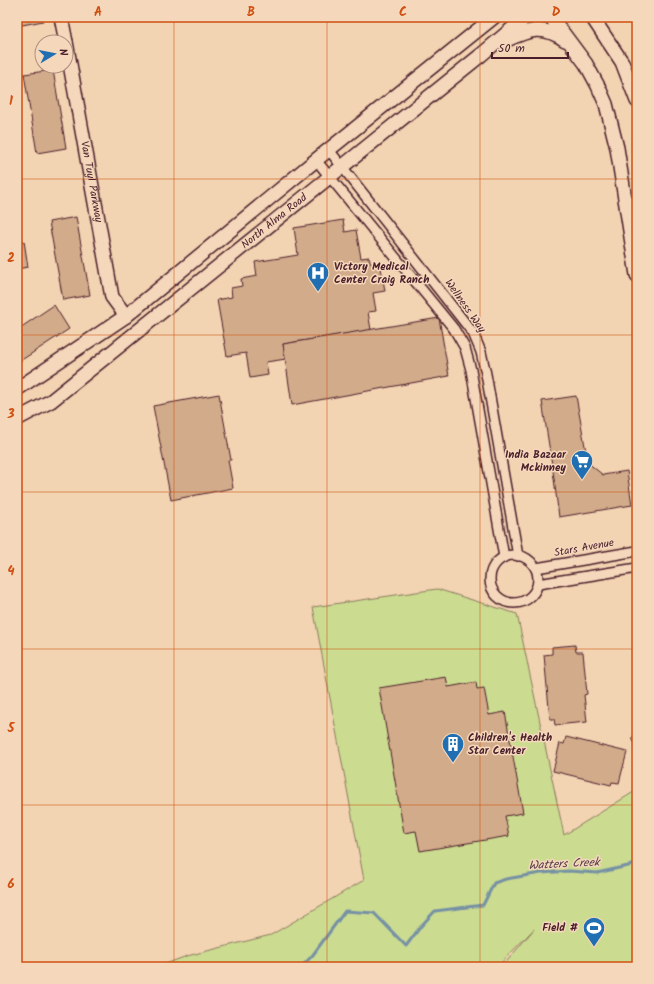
<svg xmlns="http://www.w3.org/2000/svg" width="654" height="984" font-family="Kalam,sans-serif">
<rect width="100%" height="100%" fill="#f2d3b2"/>
<filter id="ink" filterUnits="userSpaceOnUse"><feTurbulence type="fractalNoise" baseFrequency=".025" numOctaves="2"/><feDisplacementMap in="SourceGraphic" scale="8" xChannelSelector="R" yChannelSelector="G"/><feConvolveMatrix kernelMatrix="1 2 1 2 8 2 1 2 1" color-interpolation-filters="sRGB"/></filter>
<g filter="url(#ink)">
<!-- green -->
<polygon fill="#cbdb90" stroke="#8a7d5e" points="437,589 517,614 564,835 637,790 637,967 502,967 534,929 497,967 157,967 187,956 271,935 364,880 313,607"/>
<g fill="none" stroke-linecap="round" stroke-linejoin="round">
<!-- stream -->
<polyline stroke="#7691a4" stroke-width="3" points="301,967 312,956 345,911 374,913 406,946 421,926 435,911 483,905 494,883 506,879 541,873 569,871 597,873 637,864"/>
</g>
<!-- building -->
<g fill="#d2ab8a" stroke="#4a1f2b">
<polygon points="17,17 42,17 43,21 17,26"/>
<polygon points="53,70 66,148 37,153 24,74"/>
<polygon points="17,201 21,227 17,228"/>
<polygon points="76,217 90,295 63,300 49,222"/>
<polygon points="343,220 345,232 356,230 361,258 369,257 371,264 380,262 385,291 373,293 376,311 368,312 371,330 283,344 286,359 266,362 268,375 250,378 246,353 227,356 217,300 232,297 231,288 242,286 241,279 257,276 255,262 298,255 294,228"/>
<polygon points="24,241 28,267 17,269 17,242"/>
<polygon points="54,305 69,329 17,363 17,330"/>
<polygon points="439,318 449,376 292,405 283,344"/>
<polygon points="219,394 231,460 228,460 233,488 171,500 153,406"/>
<polygon points="576,396 588,463 603,475 627,471 632,505 559,517 553,471 542,401"/>
<polygon points="575,645 576,652 583,652 587,694 584,695 587,722 555,725 554,719 550,719 544,655 552,654 552,647"/>
<polygon points="446,677 448,687 476,682 477,689 484,688 489,715 505,712 523,813 505,816 509,836 420,851 416,831 404,833 379,688"/>
<polygon points="637,732 637,745 631,739"/>
<polygon points="566,737 627,752 619,783 612,782 611,785 553,771 560,743 564,744"/>
</g>
<g fill="none" stroke-linecap="round" stroke-linejoin="round">
<!-- street casing -->
<g stroke="#4a1f2b" stroke-width="12">
<g id="street">
<polyline points="329,150 473,333 481,352 486,374 518,556"/>
<polyline points="316,160 454,329 465,348 471,370 504,557"/>
<circle cx="514" cy="579" r="24"/>
<polyline points="536,568 637,551"/>
<polyline points="538,584 637,568"/>
</g>
</g>
<!-- secondary casing -->
<g stroke="#4a1f2b" stroke-width="16">
<g id="secondary">
<polyline points="61,17 66,42"/>
<polyline points="551,17 586,64 598,86 606,104 617,148 637,275"/>
<polyline points="592,17 622,62 637,101"/>
<path id="s1" d="M66,42L112,297L126,316"/>
<path d="M502,42C527,31 541,23 565,40"/>
<polyline points="17,389 126,316 316,160 494,17"/>
<path id="s2" d="M17,419L51,401L481,55L526,17"/>
</g>
</g>
<!-- street -->
<use href="#street" stroke="#f5d8bb" stroke-width="9"/>
<!-- secondary -->
<use href="#secondary" stroke="#f5d8bb" stroke-width="13"/>
</g>
</g>
<!-- grid -->
<path fill="none" stroke="#d05011" stroke-width="1" stroke-opacity="0.55" d="M174,17V967M327,17V967M480,17V967M17,179H637M17,335H637M17,492H637M17,649H637M17,805H637"/>
<!-- icons -->
<defs>
<g id="hospital-pin" transform="scale(1.15)"><path d="M0 17L-7.5 6A9.5 9.5 0 1 1 7.5 6Z" fill="#1f6fb2" stroke="#f5d8bb"/><path d="M-5-5h3v3.5h4V-5h3V5h-3V1.5h-4V5h-3Z" fill="#fff"/></g>
<g id="supermarket-pin" transform="scale(1.15)"><path d="M0 17L-7.5 6A9.5 9.5 0 1 1 7.5 6Z" fill="#1f6fb2" stroke="#f5d8bb"/><path d="M-6-5.5h2.5l.6 2H6L4.5 2H-2.5L-4.4-4H-6ZM-1.5 3.2a1.3 1.3 0 1 0 .1 0ZM3 3.2a1.3 1.3 0 1 0 .1 0Z" fill="#fff"/></g>
<g id="building-pin" transform="scale(1.15)"><path d="M0 17L-7.5 6A9.5 9.5 0 1 1 7.5 6Z" fill="#1f6fb2" stroke="#f5d8bb"/><path d="M-4-6H4V6H1V3H-1V6H-4ZM-2.5-4.3h1.7v1.8h-1.7ZM.8-4.3h1.7v1.8H.8ZM-2.5-1h1.7V.8h-1.7ZM.8-1h1.7V.8H.8Z" fill="#fff"/></g>
<g id="stadium-pin" transform="scale(1.15)"><path d="M0 17L-7.5 6A9.5 9.5 0 1 1 7.5 6Z" fill="#1f6fb2" stroke="#f5d8bb"/><path d="M0-5a6.5 5 0 1 0 0 10a6.5 5 0 1 0 0-10ZM-3.5-1.8h7v3.6h-7Z" fill="#fff"/></g>
</defs>
<g fill-rule="evenodd">
<use href="#hospital-pin" x="318" y="273"/>
<use href="#supermarket-pin" x="582" y="461"/>
<use href="#building-pin" x="453" y="744"/>
<use href="#stadium-pin" x="594" y="928"/>
</g>
<g text-anchor="middle" dominant-baseline="central" stroke-width="3" stroke-linejoin="round" paint-order="stroke">
<!-- street labels -->
<g font-size="11" fill="#4a1f2b" stroke="#f5d8bb">
<text stroke="none"><textPath href="#s1" startOffset="142">Van Tuyl Parkway</textPath></text>
<text stroke="none"><textPath href="#s2" startOffset="325">North Alma Road</textPath></text>
<text transform="translate(465 306) rotate(55)">Wellness Way</text>
<text transform="translate(584 548) rotate(-10)">Stars Avenue</text>
</g>
<!-- poi labels -->
<g font-size="11" font-weight="bold" fill="#4a1f2b" stroke="#f5d8bb" text-anchor="start">
<text x="334" y="267">Victory Medical<tspan x="334" dy="13">Center Craig Ranch</tspan></text>
<text x="566" y="455" text-anchor="end">India Bazaar<tspan x="566" dy="13">Mckinney</tspan></text>
<text x="468" y="738">Children's Health<tspan x="468" dy="13">Star Center</tspan></text>
<text x="578" y="928" text-anchor="end">Field #</text>
</g>
<!-- water labels -->
<g font-size="12" font-style="italic" fill="#553c49" stroke="#f5d8bb">
<text transform="translate(564 864) rotate(-3)">Watters Creek</text>
</g>
</g>
<!-- margin -->
<rect width="654" height="984" fill="none" stroke="#f5d8bb" stroke-width="44"/>
<!-- north arrow -->
<g transform="translate(54 54) rotate(80)"><circle r="19" fill="#f5d8bb" stroke="#b18e81"/>
<path d="M0-3L7 15L0 10L-7 15Z" fill="#1f6fb2"/>
<text y="-6" font-size="11" font-weight="bold" text-anchor="middle" fill="#4a1f2b">N</text>
</g>
<!-- scale -->
<path d="M492 52v6h76v-6" fill="none" stroke="#4a1f2b" stroke-width="2"/>
<text x="498" y="52" font-size="12" fill="#4a1f2b" stroke="#f5d8bb" stroke-width="3" paint-order="stroke">50 m</text>
<rect x="22" y="22" width="610" height="940" fill="none" stroke="#d05011" stroke-width="1.5"/>
<g font-size="13" text-anchor="middle" font-weight="bold" fill="#d05011">
<text x="98" y="16">A</text>
<text x="251" y="16">B</text>
<text x="403" y="16">C</text>
<text x="556" y="16">D</text>
<text x="11" y="105">1</text>
<text x="11" y="262">2</text>
<text x="11" y="418">3</text>
<text x="11" y="575">4</text>
<text x="11" y="732">5</text>
<text x="11" y="888">6</text>
</g>
</svg>
